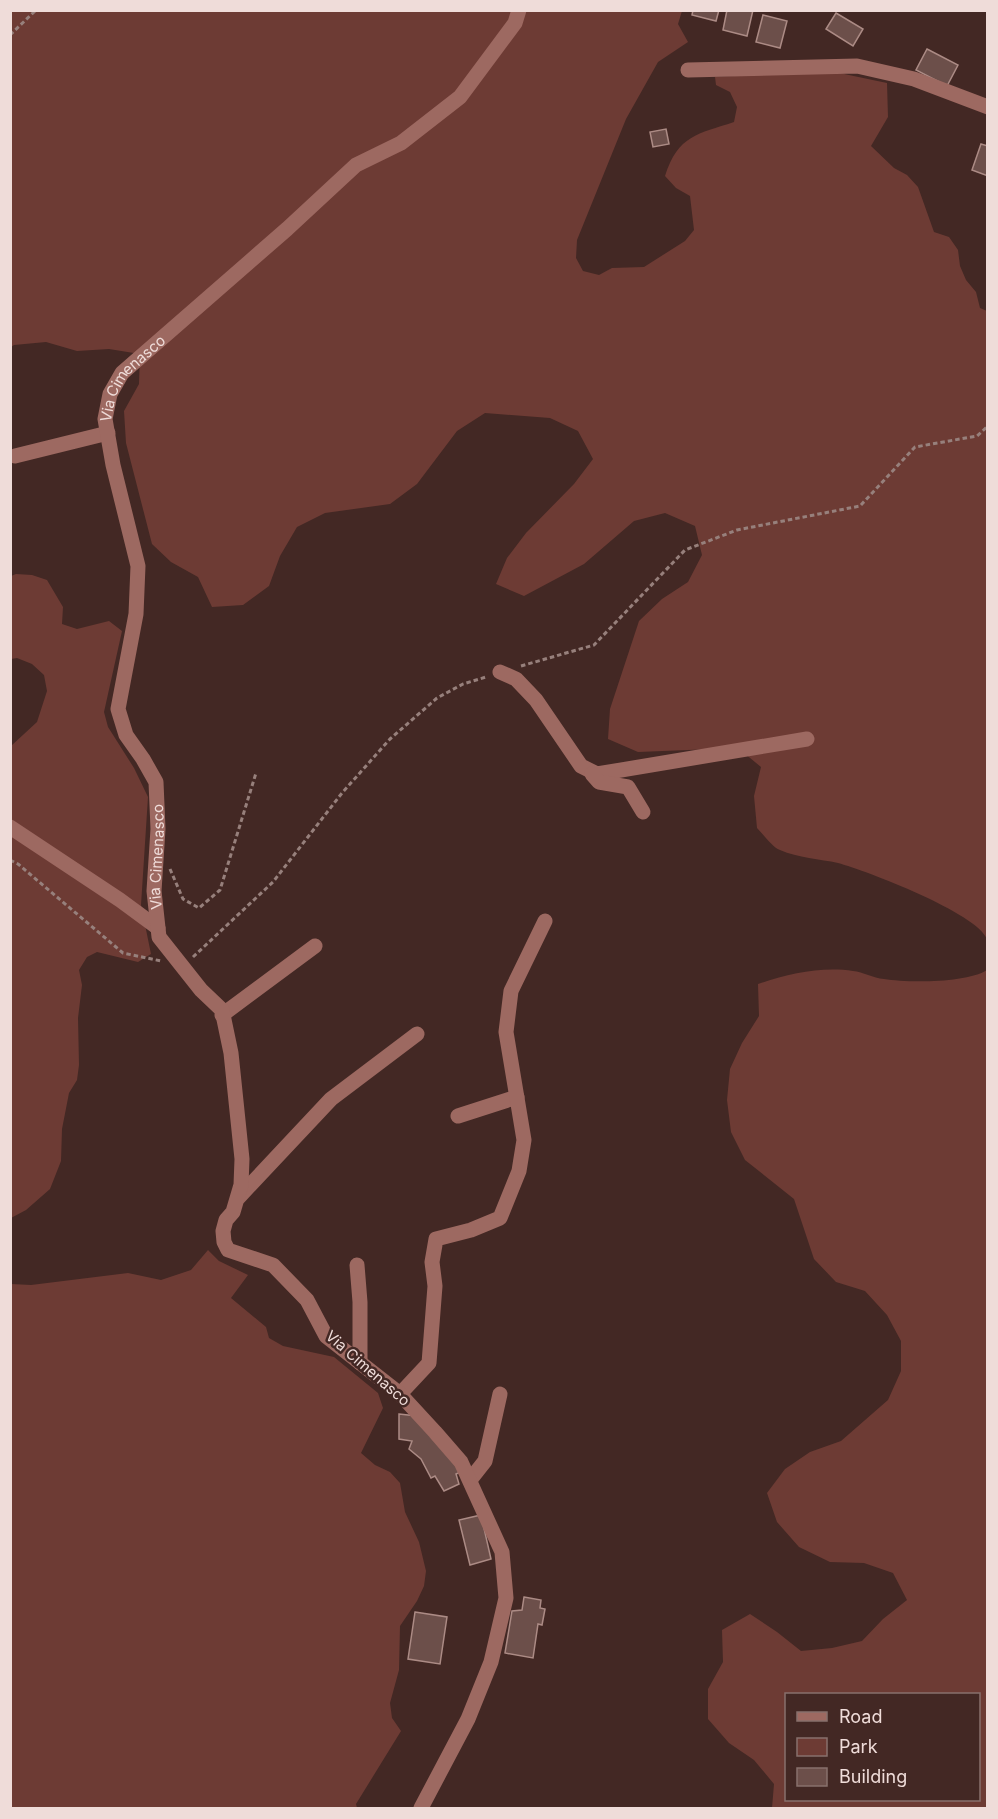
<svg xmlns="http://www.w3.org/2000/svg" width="998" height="1819" font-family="Inter,sans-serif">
<rect width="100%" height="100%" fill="#432824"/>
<!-- green -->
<g fill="#6d3b34" fill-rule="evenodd">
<path d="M11,11H682L678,24L688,42L658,62L626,119L577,240L576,258L583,271L599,275L612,268L644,267L685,241L694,230L690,196L676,188L665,176C678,135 698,134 734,122L737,107L730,92L716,85L715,77L830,71L887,83L888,117L871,146L894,168L907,175L918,187L934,232L949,237L958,250L960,266L966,280L976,292L980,308L987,311V939C977,913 867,871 838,863C820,859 798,858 780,850C772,847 764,835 757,828L754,796L761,767L738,748L638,752L608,739L610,709L639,621L662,599L688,582L702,555L695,526L665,513L634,521L584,564L524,596L496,584L507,558L526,533L574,484L593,459L578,431L550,418L485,413L457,431L417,484L390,504L325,513L297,527L280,556L269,586L243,605L212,607L198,577L171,562L152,544L126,443L124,411L139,384L140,354L109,349L77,351L46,342L14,345L11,347Z"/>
<polygon points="16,574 32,575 47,580 63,607 62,624 77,629 109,621 122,631 104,712 108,727 134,768 148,797 141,905 151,954 138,962 97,952 87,957 79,970 82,985 78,1018 79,1065 77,1080 69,1093 62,1129 61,1161 50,1189 26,1210 11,1218 11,746 37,722 47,691 44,675 32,664 17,658 11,659 11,576"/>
<path d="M987,970V1808H772L774,1784L754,1760L729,1743L708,1719V1689L723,1662L722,1630L750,1614L777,1632L801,1651L832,1648L862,1641L883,1619L907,1600L893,1573L864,1563L830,1562L799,1547L777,1522L767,1493L785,1469L810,1452L841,1441L888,1400L901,1371V1341L887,1315L865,1291L836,1282L814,1259L794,1199L745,1160L731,1132L727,1100L730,1069L742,1043L759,1016L758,984C787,974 822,966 853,971C863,972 873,978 884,979C908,983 967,983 987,970ZM786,1694H978V1800H786Z"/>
<polygon points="208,1250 219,1261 248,1275 231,1298 266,1327 269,1338 283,1346 334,1357 378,1393 383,1408 361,1453 375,1465 390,1472 400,1483 405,1512 419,1542 426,1571 424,1586 417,1601 400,1626 399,1670 390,1703 392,1718 401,1731 356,1804 357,1808 11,1808 11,1284 31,1285 128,1273 161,1280 191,1270"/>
</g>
<!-- building -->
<g fill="#6c4f4a" stroke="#ac8b85" stroke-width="1.5">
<polygon points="693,10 719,10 716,21 692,15"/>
<polygon points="727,10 753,10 747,36 723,30"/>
<polygon points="836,13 863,29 853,46 826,29"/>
<polygon points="763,15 787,21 780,48 756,42"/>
<polygon points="927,49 958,65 947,86 916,70"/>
<polygon points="666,129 669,144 653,147 650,132"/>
<polygon points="981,144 988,146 988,176 972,170"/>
<polygon points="399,1414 417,1416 461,1472 456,1474 459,1484 444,1491 435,1476 431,1478 421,1459 409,1449 412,1441 399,1439"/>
<polygon points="481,1515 491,1559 470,1565 459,1520"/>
<polygon points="524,1597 541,1600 540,1608 545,1609 542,1625 538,1624 533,1658 505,1653 512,1611 522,1610"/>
<polygon points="415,1612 447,1617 440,1664 408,1659"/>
</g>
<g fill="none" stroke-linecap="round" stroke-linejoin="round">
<!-- path -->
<g stroke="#97807c" stroke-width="3" stroke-dasharray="4.5 3" stroke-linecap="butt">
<polyline points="10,35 36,10"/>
<polyline points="521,666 594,645 685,550 737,530 860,506 915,447 977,436 988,426"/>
<polyline points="10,860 18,864 123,953 161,961"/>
<polyline points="170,869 183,899 199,908 220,890 256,773"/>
<polyline points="193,957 273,882 342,793 390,739 437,698 463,684 486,677"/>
</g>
<!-- minor -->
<g stroke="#9d6961" stroke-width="15">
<polyline points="688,70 857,66 914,79 988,107"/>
<polyline points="15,456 108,433"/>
<polyline points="500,672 516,679 536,700 581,766 597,774 807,739"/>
<polyline points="592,774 599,782 628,787 643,812"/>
<polyline points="10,827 120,900 158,928"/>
<polyline points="222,1015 315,946"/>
<polyline points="458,1116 517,1097"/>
<polyline points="239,1197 331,1099 417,1034"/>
<polyline points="357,1265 360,1302 360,1363"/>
<polyline points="400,1394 429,1363 435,1286 432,1262 436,1239 471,1230 500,1218 519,1171 524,1140 506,1032 511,991 545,921"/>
<polyline points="470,1480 485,1461 500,1394"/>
<path id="s1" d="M421,1808L468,1719L491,1662L506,1598L502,1552L461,1462L435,1432L400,1394L326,1336L307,1300L273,1265L228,1250L224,1242L223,1231L226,1220L233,1212L241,1185L242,1159L231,1053L222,1010L201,990L159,937L154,891L158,829L156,782L143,759L126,735L118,709L136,614L138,566L113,465L105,419L110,394L122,373L287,229L356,165L401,143L460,97L515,23L519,10"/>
</g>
</g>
<g text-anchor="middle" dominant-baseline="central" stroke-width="5" stroke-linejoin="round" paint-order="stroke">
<!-- street labels -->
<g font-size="15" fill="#efdcd9" stroke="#432824">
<text stroke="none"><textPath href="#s1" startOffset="1623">Via Cimenasco</textPath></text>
<text stroke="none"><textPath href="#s1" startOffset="1119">Via Cimenasco</textPath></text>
<text transform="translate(368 1368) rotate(41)">Via Cimenasco</text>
</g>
</g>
<!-- border -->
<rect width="998" height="1819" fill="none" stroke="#efdcd9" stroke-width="24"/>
<!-- legend -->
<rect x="785" y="1693" width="195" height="108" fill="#432824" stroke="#88706c" stroke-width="1.5"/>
<rect x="797" y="1712" width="30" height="9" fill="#9d6961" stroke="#88706c" stroke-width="1.5"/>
<text x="839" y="1723" font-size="18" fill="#efdcd9">Road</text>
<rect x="797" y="1738" width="30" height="18" fill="#6d3b34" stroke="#88706c" stroke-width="1.5"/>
<text x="839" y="1753" font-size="18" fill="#efdcd9">Park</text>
<rect x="797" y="1768" width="30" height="18" fill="#6c4f4a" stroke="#88706c" stroke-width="1.5"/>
<text x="839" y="1783" font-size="18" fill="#efdcd9">Building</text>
</svg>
